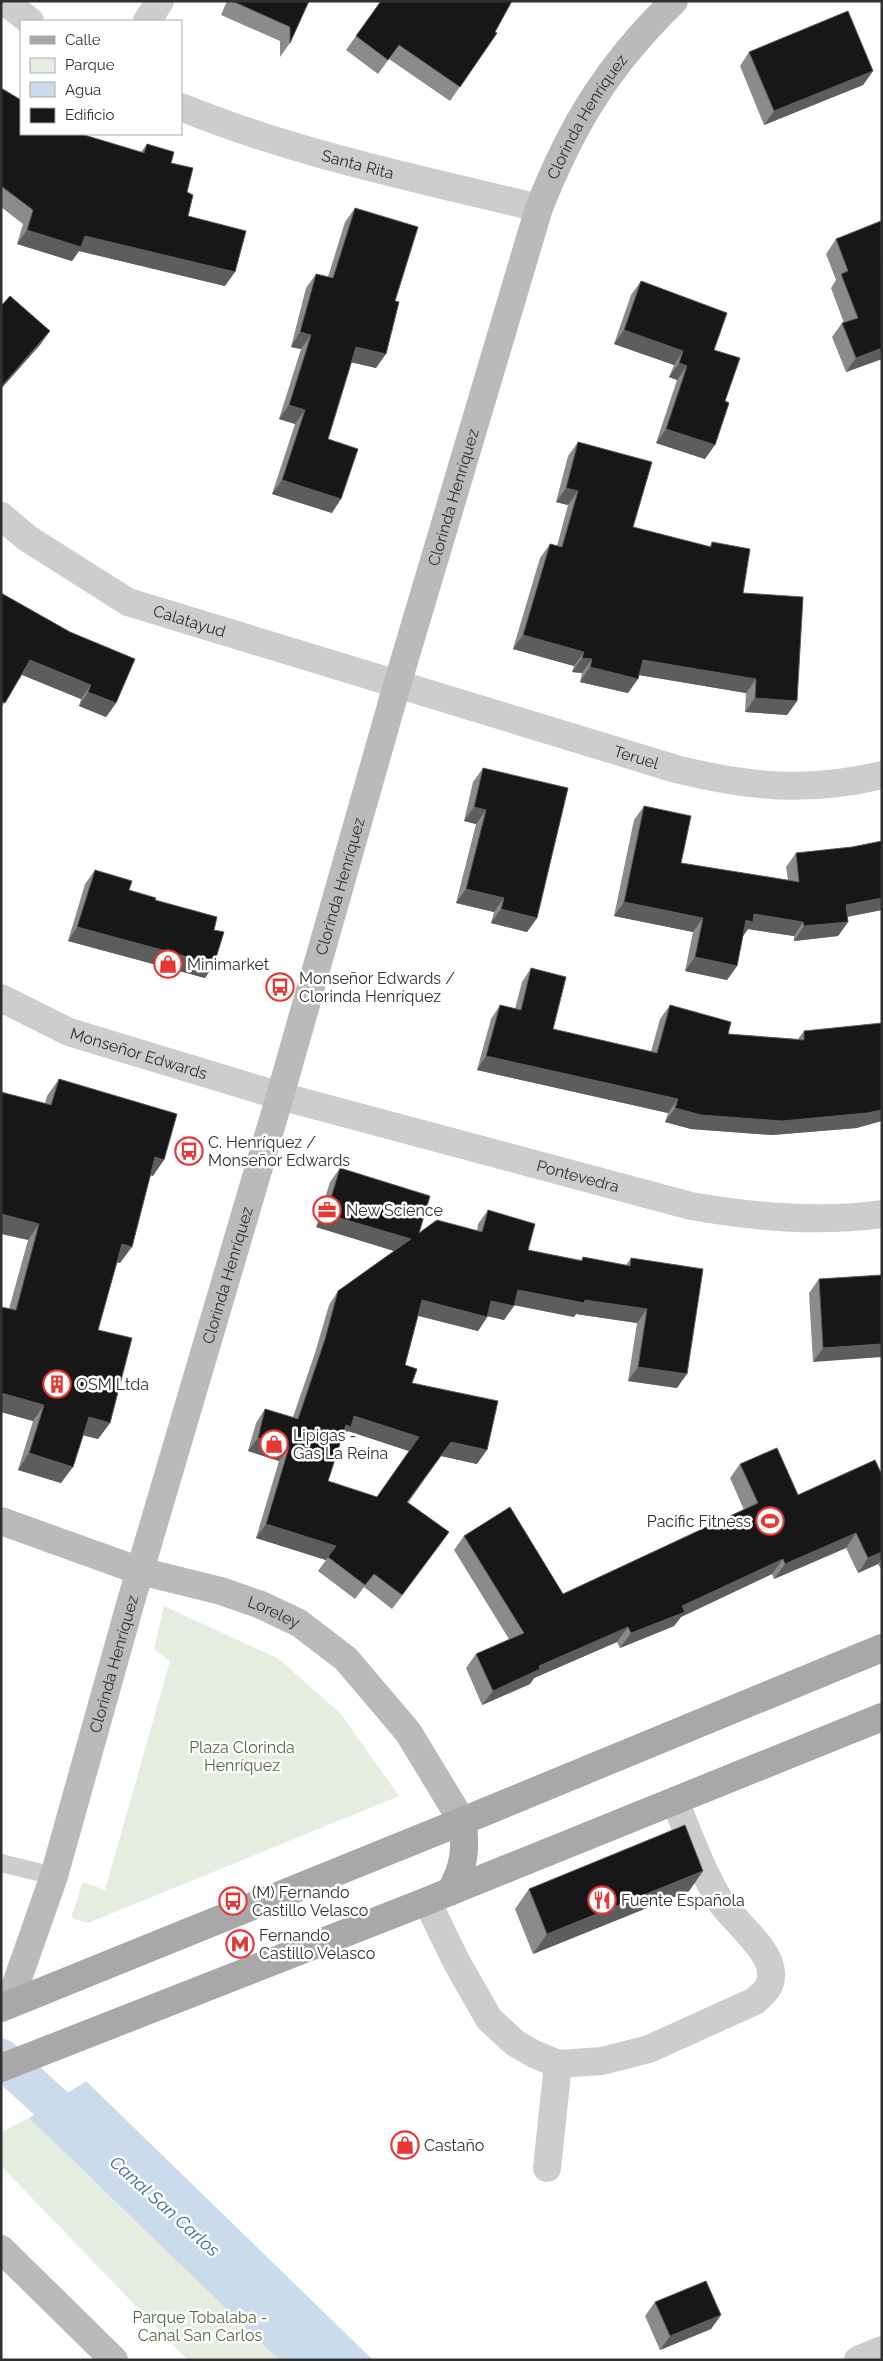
<svg xmlns="http://www.w3.org/2000/svg" width="883" height="2361" font-family="Raleway,sans-serif">
<rect width="100%" height="100%" fill="#fff"/>
<!-- green -->
<g fill="#e4edde">
<polygon points="164,1606 279,1659 340,1713 399,1796 88,1923 71,1918 83,1882 105,1890 170,1661 154,1649"/>
<polygon points="29,2118 279,2360 188,2360 1,2166 1,2132"/>
</g>
<!-- water -->
<polygon fill="#cadcec" points="86,2081 373,2360 279,2360 29,2118"/>
<g fill="none" stroke-linecap="round" stroke-linejoin="round">
<!-- canal -->
<polyline stroke="#cadcec" stroke-width="39" points="1,2058 90,2139"/>
<!-- lane -->
<polyline stroke="#cdcdcd" stroke-width="18" points="1,1863 54,1876"/>
<!-- street -->
<g stroke="#cdcdcd" stroke-width="28">
<polyline points="4,1 30,21"/>
<polyline points="147,21 160,1"/>
<path id="s1" d="M181,107C296,154 419,179 539,208"/>
<path id="s2" d="M1,516L27,538L128,602L676,769C749,787 807,793 882,775"/>
<path id="s3" d="M1,998L69,1032L280,1096L691,1206C754,1217 818,1223 882,1214"/>
<path d="M427,1901L456,1961L489,2019L515,2043L534,2054L558,2064L602,2061L649,2049L755,2001C764,1993 772,1986 771,1973C771,1950 734,1921 721,1902C703,1874 688,1833 675,1801"/>
<polyline points="547,2168 558,2064"/>
<polyline points="858,2360 882,2350"/>
</g>
<!-- secondary -->
<g stroke="#bababa" stroke-width="28">
<path id="s4" d="M1,1521L140,1571L221,1591L261,1605L299,1623L346,1659L408,1732L462,1821"/>
<path id="s5" d="M9,2004L54,1876L131,1601L280,1096L397,685L539,208C572,124 609,64 674,1"/>
<polyline points="1,2249 114,2360"/>
</g>
<!-- primary -->
<g stroke="#a8a8a8" stroke-width="28">
<path d="M450,1892C464,1868 467,1848 462,1821"/>
<polyline points="1,2008 470,1818 882,1648"/>
<polyline points="1,2068 427,1901 882,1717"/>
</g>
</g>
<!-- wall -->
<g fill="#8b8b8b" fill-rule="evenodd">
<polygon points="227,1 309,1 290,43 280,57 280,41 221,15"/>
<polygon points="381,1 495,32 497,33 450,101 389,59 378,74 346,50"/>
<polygon points="749,52 873,71 863,85 764,125 740,66"/>
<polygon points="1,88 21,134 141,152 147,144 171,163 187,192 188,216 225,286 79,251 72,261 17,244 23,224 1,207"/>
<polygon points="355,208 395,301 376,368 351,362 328,439 332,513 272,494 295,424 279,419 301,349 291,347 306,288 316,274 328,277 345,222"/>
<polygon points="836,239 882,359 846,372 832,337 842,323 844,323 831,288 836,280 826,254"/>
<polygon points="641,281 714,350 705,459 656,443 677,380 669,377 674,365 614,344 631,295"/>
<polygon points="578,442 633,527 709,547 712,542 743,593 797,701 787,715 745,712 746,693 639,675 628,693 580,682 582,673 572,672 574,666 513,649 540,558 550,544 557,546 568,505 556,502 568,456"/>
<polygon points="1,593 116,703 106,717 79,706 81,699 22,675 1,708"/>
<polygon points="483,768 537,918 527,932 491,923 494,912 456,903 476,824 464,821 473,782"/>
<polygon points="644,806 681,863 788,880 786,867 796,853 852,847 882,841 882,910 848,916 848,922 838,936 794,941 794,936 748,929 743,936 737,966 727,980 685,971 693,932 614,916 634,820"/>
<polygon points="95,870 129,890 155,900 214,930 214,964 205,978 68,941 85,884"/>
<polygon points="531,968 553,1029 651,1052 660,1019 670,1005 728,1034 798,1039 804,1031 857,1128 772,1135 691,1129 665,1122 668,1113 477,1070 491,1019 500,1005 515,1009 522,982"/>
<polygon points="59,1079 153,1176 151,1175 120,1263 117,1262 98,1330 110,1423 98,1439 83,1435 61,1483 18,1470 33,1421 1,1412 1,1307 9,1309 28,1240 45,1103 47,1096"/>
<path d="M340,1168L419,1233L477,1231L478,1224L488,1210L528,1250L581,1260L583,1257L626,1265L631,1258L677,1388L628,1381L637,1323L576,1314L574,1317L514,1305L504,1320L488,1316L478,1331L418,1316L405,1365L412,1383L477,1464L441,1456L408,1503L449,1532L392,1609L364,1587L355,1599L318,1571L326,1560L256,1538L279,1461L248,1451L256,1423L265,1409L293,1417L315,1353L329,1305L338,1291L394,1251L316,1227L330,1182ZM348,1431L409,1451L377,1497L328,1481L341,1441Z"/>
<polygon points="882,1275 813,1362 809,1293 819,1279"/>
<polygon points="740,1464 798,1495 882,1475 882,1571 878,1564 858,1573 846,1548 774,1579 772,1574 681,1617 674,1626 620,1648 617,1642 534,1678 530,1684 482,1705 466,1668 476,1654 509,1639 454,1550 464,1536 563,1594 744,1510 730,1478"/>
<polygon points="703,1871 689,1891 533,1954 515,1909 529,1889"/>
<polygon points="655,2302 721,2315 711,2329 660,2350 645,2316"/>
</g>
<!-- shaded-wall -->
<g fill="#5d5d5d">
<polygon points="873,71 863,85 764,125 774,111"/>
<polygon points="27,230 85,236 235,272 225,286 79,251 72,261 17,244"/>
<polygon points="624,330 683,351 674,365 614,344"/>
<polygon points="50,331 40,345 1,389 1,387"/>
<polygon points="300,332 311,335 301,349 291,347"/>
<polygon points="356,347 386,354 376,368 346,361"/>
<polygon points="882,348 882,359 846,372 856,358"/>
<polygon points="679,363 687,366 677,380 669,377"/>
<polygon points="289,405 305,410 295,424 279,419"/>
<polygon points="666,429 715,445 705,459 656,443"/>
<polygon points="282,480 341,499 332,513 272,494"/>
<polygon points="566,488 578,491 568,505 556,502"/>
<polygon points="523,635 584,652 574,666 513,649"/>
<polygon points="582,658 592,659 582,673 572,672"/>
<polygon points="30,660 91,685 81,699 20,674"/>
<polygon points="643,660 756,679 746,693 633,674"/>
<polygon points="590,667 638,679 628,693 580,682"/>
<polygon points="88,692 116,703 106,717 79,706"/>
<polygon points="755,698 797,701 787,715 745,712"/>
<polygon points="474,807 486,810 476,824 464,821"/>
<polygon points="466,889 504,898 494,912 456,903"/>
<polygon points="882,898 882,910 837,919 846,905"/>
<polygon points="624,902 703,918 693,932 614,916"/>
<polygon points="501,909 537,918 527,932 491,923"/>
<polygon points="754,914 803,922 794,936 748,929 743,936 736,934 746,920"/>
<polygon points="848,922 838,936 794,941 804,926"/>
<polygon points="77,927 214,964 205,978 68,941"/>
<polygon points="695,957 737,966 727,980 685,971"/>
<polygon points="486,1056 678,1099 668,1113 477,1070"/>
<polygon points="675,1108 882,1110 882,1121 857,1128 772,1135 691,1129 665,1122"/>
<polygon points="155,1157 164,1160 153,1176 144,1173"/>
<polygon points="1,1214 39,1224 28,1240 1,1234"/>
<polygon points="326,1214 411,1239 401,1253 316,1227"/>
<polygon points="122,1244 132,1247 120,1263 111,1261"/>
<polygon points="518,1290 585,1300 647,1309 637,1323 576,1314 574,1317 508,1304"/>
<polygon points="422,1300 487,1317 478,1331 412,1314"/>
<polygon points="491,1301 514,1306 504,1320 482,1315"/>
<polygon points="882,1344 882,1357 813,1362 823,1348"/>
<polygon points="638,1367 687,1374 677,1388 628,1381"/>
<polygon points="1,1393 44,1405 33,1421 1,1412"/>
<polygon points="354,1416 419,1437 409,1451 348,1431 341,1441 346,1425"/>
<polygon points="89,1417 110,1423 98,1439 78,1434"/>
<polygon points="258,1438 289,1447 279,1461 248,1451"/>
<polygon points="451,1442 487,1450 477,1464 441,1456"/>
<polygon points="29,1453 73,1467 61,1483 18,1470"/>
<polygon points="266,1524 336,1546 326,1560 256,1538"/>
<polygon points="449,1532 439,1546 392,1609 402,1595"/>
<polygon points="856,1533 846,1548 774,1579 785,1564"/>
<polygon points="882,1552 882,1559 878,1564 858,1573 868,1558"/>
<polygon points="783,1559 772,1574 681,1617 674,1626 620,1648 631,1633 682,1606"/>
<polygon points="628,1627 617,1642 534,1678 530,1684 482,1705 493,1691 539,1666"/>
<polygon points="703,1871 689,1891 533,1954 547,1934"/>
<polygon points="721,2315 711,2329 660,2350 670,2336"/>
</g>
<!-- building -->
<g fill="#171717" stroke="#5d5d5d" fill-rule="evenodd">
<polygon points="232,1 309,1 290,43 290,27"/>
<polygon points="381,1 512,1 495,32 497,33 460,87 399,45 388,60 356,36"/>
<polygon points="848,11 873,71 774,111 749,52"/>
<polygon points="1,88 21,100 21,134 81,134 144,153 147,144 174,152 171,163 193,168 187,192 193,195 188,216 246,231 235,272 85,236 81,247 27,230 33,210 1,186"/>
<polygon points="355,208 418,227 395,301 399,302 386,354 356,347 328,439 358,449 341,499 282,480 305,410 289,405 311,335 300,332 316,274 333,278"/>
<polygon points="881,221 882,348 856,358 842,323 858,318 841,274 848,271 836,239"/>
<polygon points="641,281 727,313 714,350 740,358 725,401 729,403 715,445 666,429 687,366 679,363 683,351 624,330"/>
<polygon points="10,296 50,331 1,387 1,306"/>
<polygon points="578,442 652,462 633,527 711,547 712,542 750,549 743,593 803,597 797,701 755,698 756,679 643,660 638,679 590,667 592,659 582,658 584,652 523,635 550,544 562,547 578,491 566,488"/>
<polygon points="1,593 70,632 135,659 116,703 88,692 91,685 30,660 5,703 1,701"/>
<polygon points="483,768 568,788 537,918 501,909 504,898 466,889 486,810 474,807"/>
<polygon points="644,806 691,816 681,863 799,882 796,853 852,847 882,841 882,898 846,905 848,922 804,926 803,922 754,914 753,922 746,920 737,966 695,957 703,918 624,902"/>
<polygon points="95,870 132,881 129,890 156,898 155,900 217,917 214,930 224,932 214,964 77,927"/>
<polygon points="531,968 566,977 553,1029 657,1053 670,1005 731,1022 728,1034 804,1040 804,1031 882,1023 882,1110 867,1113 782,1121 701,1115 675,1108 678,1099 486,1056 500,1005 521,1010"/>
<polygon points="59,1079 177,1114 164,1160 155,1157 132,1247 122,1244 98,1330 132,1338 110,1423 89,1417 73,1467 29,1453 44,1405 1,1393 1,1307 16,1310 39,1224 1,1214 1,1092 51,1105"/>
<path d="M340,1168L430,1196L419,1233L437,1220L482,1232L488,1210L535,1224L528,1250L582,1261L583,1257L630,1266L631,1258L703,1269L687,1374L638,1367L647,1309L585,1300L584,1303L518,1290L514,1306L491,1301L487,1317L422,1300L405,1365L417,1369L412,1383L498,1401L487,1450L451,1442L407,1502L449,1532L402,1595L374,1574L365,1585L328,1557L336,1546L266,1524L289,1447L258,1438L265,1409L298,1419L325,1339L338,1291L411,1239L326,1214ZM354,1416L419,1437L377,1497L328,1481L346,1425L351,1427Z"/>
<polygon points="882,1275 882,1344 823,1348 819,1279"/>
<polygon points="777,1448 798,1495 875,1460 882,1475 882,1552 868,1558 856,1533 785,1564 783,1559 682,1606 685,1612 631,1633 628,1627 539,1666 540,1669 493,1691 476,1654 524,1633 464,1536 510,1507 563,1594 758,1503 740,1464"/>
<polygon points="685,1825 703,1871 547,1934 529,1889"/>
<polygon points="706,2281 721,2315 670,2336 655,2302"/>
</g>
<!-- icons -->
<defs>
<g id="shop-ring" transform="scale(1.4375)"><circle r="9.5" fill="#fff" stroke="#e53734" stroke-width="1.5"/><path d="M-5-2.5h2.3a2.7 3.5 0 0 1 5.4 0H5L5.5 6h-11ZM-1.5-2.5h3a1.5 2.3 0 0 0-3 0Z" fill="#e53734"/></g>
<g id="bus-ring" transform="scale(1.4375)"><circle r="9.5" fill="#fff" stroke="#e53734" stroke-width="1.5"/><path d="M-5-6H5V4H4V6H2V4H-2V6H-4V4H-5ZM-3.5-4V0h7V-4ZM-3.5 1.2v1.5H-2V1.2ZM2 1.2v1.5H3.5V1.2Z" fill="#e53734"/></g>
<g id="office-ring" transform="scale(1.4375)"><circle r="9.5" fill="#fff" stroke="#e53734" stroke-width="1.5"/><path d="M-6-3h4V-5.5h4V-3h4V5H-6ZM-1-4.5V-3h2v-1.5ZM-6 0V1H6V0Z" fill="#e53734"/></g>
<g id="building-ring" transform="scale(1.4375)"><circle r="9.5" fill="#fff" stroke="#e53734" stroke-width="1.5"/><path d="M-4-6H4V6H1V3H-1V6H-4ZM-2.5-4.3h1.7v1.8h-1.7ZM.8-4.3h1.7v1.8H.8ZM-2.5-1h1.7V.8h-1.7ZM.8-1h1.7V.8H.8Z" fill="#e53734"/></g>
<g id="stadium-ring" transform="scale(1.4375)"><circle r="9.5" fill="#fff" stroke="#e53734" stroke-width="1.5"/><path d="M0-5a6.5 5 0 1 0 0 10a6.5 5 0 1 0 0-10ZM-3.5-1.8h7v3.6h-7Z" fill="#e53734"/></g>
<g id="restaurant-ring" transform="scale(1.4375)"><circle r="9.5" fill="#fff" stroke="#e53734" stroke-width="1.5"/><path d="M-5-6h1v4h1v-4h1v4h1v-4h1v5L-1.5 .5V6h-2V.5L-5-1ZM5-6V6H3V1.5H1.5Q1.5-4 5-6Z" fill="#e53734"/></g>
<g id="metro-ring" transform="scale(1.4375)"><circle r="9.5" fill="#fff" stroke="#e53734" stroke-width="1.5"/><path d="M-5.5 5V-5H-3L0 0L3-5H5.5V5H3V-.5L0 4L-3-.5V5Z" fill="#e53734"/></g>
</defs>
<g fill-rule="evenodd">
<use href="#shop-ring" x="168" y="964"/>
<use href="#bus-ring" x="280" y="987"/>
<use href="#bus-ring" x="189" y="1151"/>
<use href="#office-ring" x="327" y="1210"/>
<use href="#building-ring" x="57" y="1384"/>
<use href="#shop-ring" x="274" y="1444"/>
<use href="#stadium-ring" x="770" y="1521"/>
<use href="#restaurant-ring" x="602" y="1900"/>
<use href="#bus-ring" x="233" y="1901"/>
<use href="#metro-ring" x="240" y="1944"/>
<use href="#shop-ring" x="405" y="2145"/>
</g>
<g text-anchor="middle" dominant-baseline="central" stroke-width="5" stroke-linejoin="round" paint-order="stroke">
<!-- street labels -->
<g font-size="16" fill="#303030" stroke="#fff">
<text stroke="none"><textPath href="#s5" startOffset="1976">Clorinda Henríquez</textPath></text>
<text stroke="none"><textPath href="#s1" startOffset="186">Santa Rita</textPath></text>
<text stroke="none"><textPath href="#s5" startOffset="1571">Clorinda Henríquez</textPath></text>
<text stroke="none"><textPath href="#s2" startOffset="218">Calatayud</textPath></text>
<text stroke="none"><textPath href="#s2" startOffset="685">Teruel</textPath></text>
<text stroke="none"><textPath href="#s5" startOffset="1166">Clorinda Henríquez</textPath></text>
<text stroke="none"><textPath href="#s3" startOffset="149">Monseñor Edwards</textPath></text>
<text stroke="none"><textPath href="#s3" startOffset="605">Pontevedra</textPath></text>
<text stroke="none"><textPath href="#s5" startOffset="761">Clorinda Henríquez</textPath></text>
<text stroke="none"><textPath href="#s4" startOffset="288">Loreley</textPath></text>
<text stroke="none"><textPath href="#s5" startOffset="356">Clorinda Henríquez</textPath></text>
</g>
<!-- poi labels -->
<g font-size="16" fill="#303030" stroke="#fff" text-anchor="start">
<text x="187" y="964">Minimarket</text>
<text x="299" y="978">Monseñor Edwards /<tspan x="299" dy="18">Clorinda Henríquez</tspan></text>
<text x="208" y="1142">C. Henríquez /<tspan x="208" dy="18">Monseñor Edwards</tspan></text>
<text x="346" y="1210">New Science</text>
<text x="76" y="1384">OSM Ltda</text>
<text x="293" y="1435">Lipigas -<tspan x="293" dy="18">Gas La Reina</tspan></text>
<text x="751" y="1521" text-anchor="end">Pacific Fitness</text>
<text x="252" y="1892">(M) Fernando<tspan x="252" dy="18">Castillo Velasco</tspan></text>
<text x="621" y="1900">Fuente Española</text>
<text x="259" y="1935">Fernando<tspan x="259" dy="18">Castillo Velasco</tspan></text>
<text x="424" y="2145">Castaño</text>
</g>
<!-- park labels -->
<g font-size="16" fill="#4e6c3d" stroke="#fff">
<text x="242" y="1747">Plaza Clorinda<tspan x="242" dy="18">Henríquez</tspan></text>
<text x="200" y="2317">Parque Tobalaba -<tspan x="200" dy="18">Canal San Carlos</tspan></text>
</g>
<!-- water labels -->
<g font-size="18" font-style="italic" fill="#3d6992" stroke="#fff">
<text transform="translate(165 2206) rotate(42)">Canal San Carlos</text>
</g>
</g>
<!-- border -->
<rect width="883" height="2361" fill="none" stroke="#303030" stroke-width="5"/>
<!-- legend -->
<rect x="20" y="20" width="162" height="115" fill="#ffffff" stroke="#acacac"/>
<rect x="30" y="36" width="25" height="8" fill="#a8a8a8" stroke="#acacac"/>
<text x="65" y="45" font-size="15" fill="#303030">Calle</text>
<rect x="30" y="58" width="25" height="15" fill="#e4edde" stroke="#acacac"/>
<text x="65" y="70" font-size="15" fill="#303030">Parque</text>
<rect x="30" y="82" width="25" height="15" fill="#cadcec" stroke="#acacac"/>
<text x="65" y="95" font-size="15" fill="#303030">Agua</text>
<rect x="30" y="108" width="25" height="15" fill="#171717" stroke="#acacac"/>
<text x="65" y="120" font-size="15" fill="#303030">Edificio</text>
</svg>
